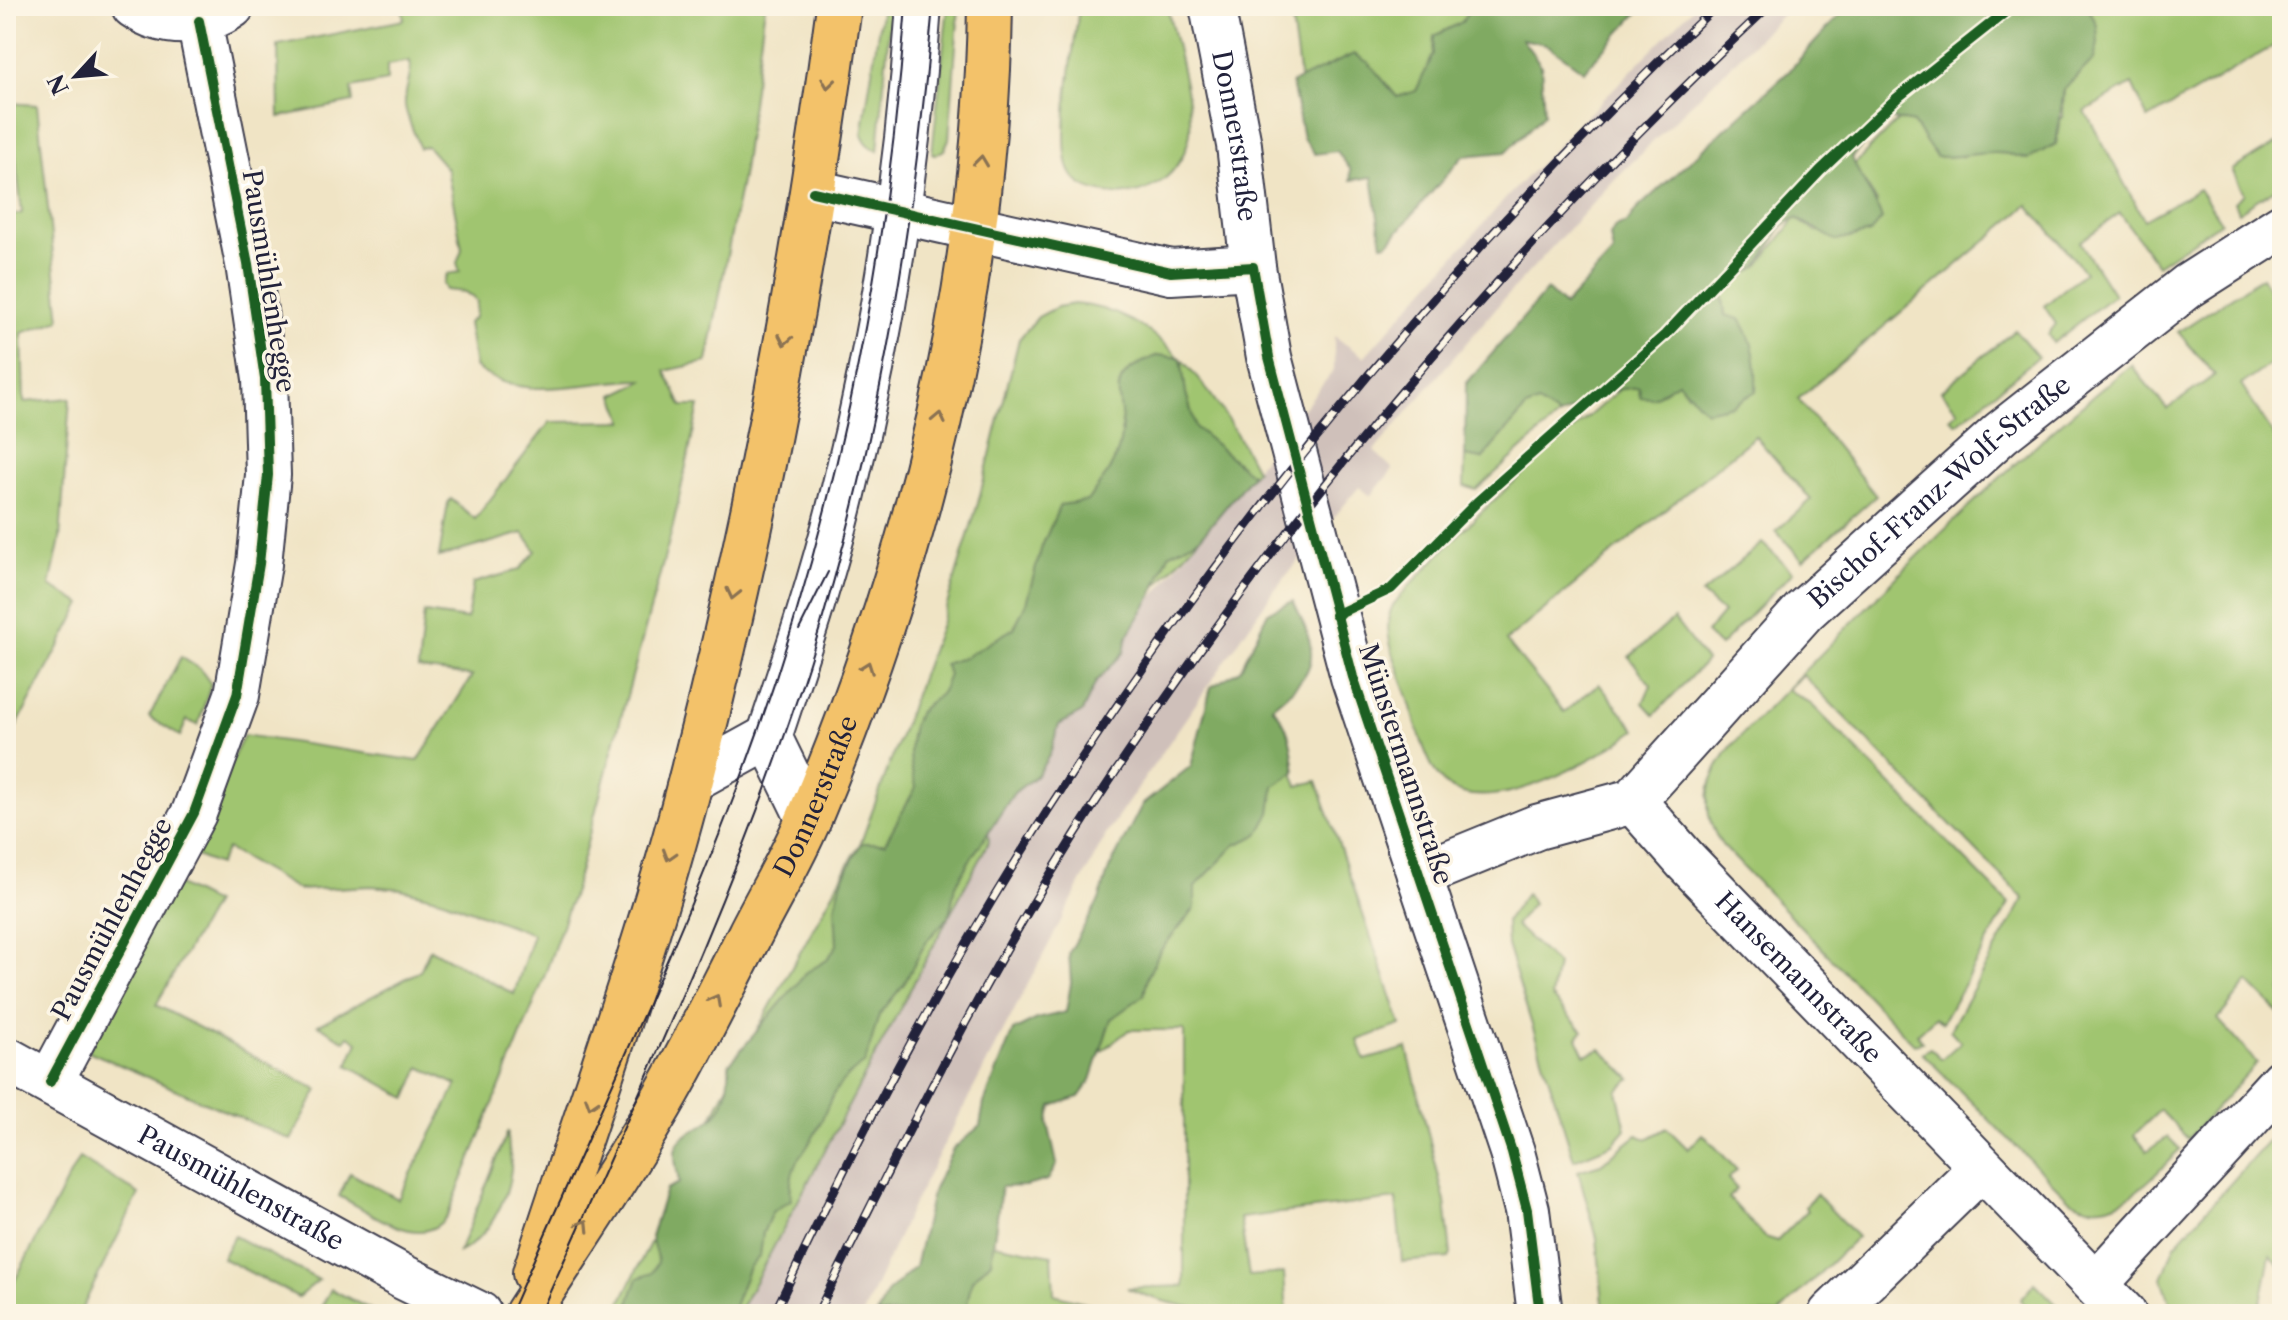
<svg xmlns="http://www.w3.org/2000/svg" width="2288" height="1320" font-family="'Libre Caslon Text',serif">
<rect width="100%" height="100%" fill="#fcf5e5"/>
<filter id="ink" filterUnits="userSpaceOnUse"><feTurbulence type="fractalNoise" baseFrequency=".0125" numOctaves="2"/><feDisplacementMap in="SourceGraphic" scale="16" xChannelSelector="R" yChannelSelector="G"/><feConvolveMatrix kernelMatrix="1 2 1 2 8 2 1 2 1" color-interpolation-filters="sRGB"/></filter>
<filter id="wash" filterUnits="userSpaceOnUse"><feTurbulence type="fractalNoise" baseFrequency=".006" numOctaves="4" result="noise"/><feDisplacementMap in="SourceGraphic" scale="32" xChannelSelector="R" yChannelSelector="G"/><feGaussianBlur stdDeviation="1.8" result="paint"/><feColorMatrix in="noise" values="0 0 0 0 0 0 0 0 0 0 0 0 0 0 0 0 0 1.4 0 .05"/><feComposite in="paint" operator="in"/></filter>
<g filter="url(#wash)">
<rect width="100%" height="100%" fill="#f0e4c5"/>
<!-- industrial -->
<polygon fill="#cfc0ba" points="1695,6 1791,6 1616,178 1502,301 1374,451 1393,469 1371,496 1359,487 1272,593 1107,833 913,1204 863,1314 731,1314 968,863 1098,666 1334,370 1334,336 1364,357 1508,196"/>
<!-- green -->
<g fill="#a0c570" stroke="#617456" stroke-width="2">
<path d="M402,6H765L743,171L707,362L665,371L682,406H699L673,526L574,891L541,986L449,1212C425,1256 371,1212 339,1196L350,1173L398,1199L457,1085L420,1067L407,1098L348,1065L358,1042L349,1036L345,1041L318,1025L420,971L430,949L514,994L533,934L441,899L401,889L371,886L299,890L227,849L218,865L189,853L175,883L214,903L156,1005L318,1090L291,1140L88,1051L244,735L418,761L472,676L418,669L424,613L467,619L473,583L519,570L536,551L523,533L439,557L448,503L451,499L475,519L550,422L624,421L614,395L645,380C588,379 524,406 475,367L468,323L475,317L477,301L465,292L446,290L443,284L447,274L460,272L457,263L462,249L447,169L427,146L419,148C416,134 406,118 405,105C404,88 413,77 410,61L387,65V81L351,88L353,102L279,117L278,45L404,20Z"/>
<polygon points="882,6 891,6 878,151 868,145 862,135"/>
<polygon points="948,6 959,6 949,139 944,150 935,155 932,153"/>
<path d="M1079,6H1167C1173,34 1196,114 1189,138C1178,182 1139,203 1097,191C1085,188 1074,182 1069,169C1057,134 1075,46 1079,6Z"/>
<polygon points="1290,6 1537,6 1401,116 1302,94"/>
<path d="M2088,6H2270L2282,41L2148,119L2132,84L2085,111L2144,220L2199,189L2221,222L2157,265L2120,213L2080,242L2114,295L2053,343L2048,334L2056,324L2044,306L2085,272L2028,205L1798,399L1876,496L1803,560L1776,531L1811,500L1755,436L1506,641L1564,712L1599,684L1636,730C1598,758 1492,820 1446,785C1426,769 1414,715 1406,691C1399,668 1380,632 1392,608C1399,594 1417,579 1428,567C1486,502 1554,447 1620,389L1640,387L1653,398L1678,381L1687,394L1725,315L1722,290L1758,266L1796,218L1816,232L1877,202L1854,165L1899,119L1913,123L1962,157C1985,146 2005,152 2028,159L2063,116L2064,89L2080,74L2097,26Z"/>
<polygon points="9,103 37,105 60,320 22,333 24,402 70,398 60,539 50,586 82,604 6,746 6,217 22,213"/>
<polygon points="2282,140 2282,184 2238,212 2234,202 2244,194 2232,170"/>
<path d="M2262,277L2282,309V356L2241,385L2282,448V1016L2248,982L2218,1019L2257,1063L2188,1139L2160,1110L2134,1135L2147,1151L2168,1137L2180,1149C2152,1178 2110,1230 2067,1197L1922,1053L1930,1048L1942,1059L1961,1042L1950,1030L2024,899L1803,675L1787,689L1812,705L2009,904L1942,1023L1935,1017L1917,1034L1922,1042L1914,1044L1722,845C1697,809 1708,774 1734,743C1862,612 1987,479 2131,365L2167,409L2215,375L2178,332Z"/>
<path d="M1074,304C1162,310 1220,399 1256,470L1200,538L1115,631L988,833L989,841L738,1314H615L739,1063L861,842L942,621L978,503L1019,339L1038,317L1057,307Z"/>
<polygon points="2015,330 2038,357 1957,424 1950,418 1958,411 1941,391"/>
<polygon points="1538,402 1559,416 1476,490 1464,486 1465,456 1482,459 1526,408"/>
<polygon points="1762,543 1793,572 1720,646 1706,633 1723,613 1702,594"/>
<polygon points="1674,619 1706,661 1654,715 1643,703 1651,685 1629,657"/>
<polygon points="181,657 200,669 211,684 198,725 187,720 180,736 149,717"/>
<path d="M1282,743L1298,786L1317,781L1401,1025L1358,1040L1365,1060L1407,1048L1445,1202L1451,1254L1449,1258L1402,1262L1396,1199L1240,1218L1249,1276L1284,1273L1287,1314C1232,1314 1178,1311 1127,1288L1184,1286V1030H1129L1047,1094L1001,1187L993,1244L1052,1255L1054,1294L1127,1314H927L961,1200Z"/>
<polygon points="1526,894 1533,904 1515,925 1557,964 1551,997 1583,1031 1577,1038 1585,1055 1601,1049 1631,1079 1617,1091 1626,1129 1613,1144 1574,1160 1507,945 1506,921"/>
<polygon points="2282,1126 2282,1268 2270,1256 2261,1302 2249,1314 2174,1314 2162,1278 2175,1245"/>
<polygon points="1667,1128 1688,1149 1703,1134 1737,1170 1728,1179 1737,1189 1729,1198 1764,1237 1777,1241 1807,1211 1805,1207 1816,1194 1857,1237 1778,1314 1604,1314 1597,1238 1578,1171 1601,1164 1637,1135 1647,1139"/>
<path d="M508,1131C506,1144 512,1156 511,1169C508,1201 487,1239 459,1252Z"/>
<polygon points="79,1158 139,1194 79,1314 6,1314 6,1297"/>
<polygon points="234,1236 319,1280 298,1297 222,1258"/>
<polygon points="2035,1283 2066,1314 2035,1314 2020,1300"/>
<polygon points="331,1289 379,1314 330,1314 320,1309"/>
</g>
<!-- forest -->
<g fill="#80aa62" stroke="#51664e" stroke-width="2">
<polygon points="1471,6 1644,6 1584,71 1546,44 1522,39 1541,65 1544,114 1506,152 1463,156 1388,243 1382,244 1372,177 1351,180 1350,169 1337,151 1315,154 1303,138 1292,83 1354,54 1369,63 1397,97 1416,91 1433,55 1434,36 1462,22"/>
<path d="M1848,6H2088L2097,26L2098,44L2094,59L2064,89L2056,144L2028,159C1988,146 1974,158 1936,157L1913,123L1889,118L1852,157C1859,179 1875,196 1882,219L1870,233L1837,241L1796,218L1783,225L1758,266L1722,290L1725,315L1740,319C1755,343 1757,362 1756,391L1733,405L1706,411L1678,382L1653,398L1640,397L1639,387L1614,390L1559,416L1538,403L1526,408L1482,459L1465,456L1466,384L1547,290L1564,306L1613,253L1610,236L1615,227L1627,223L1637,209L1786,74Z"/>
<path d="M1158,355L1181,358L1186,393L1196,428L1252,475L1200,538L1169,554L1152,596L1127,637L1124,652L1096,682L1082,712L1059,725L1050,754L1037,775L1014,793L968,863L955,887L949,917L927,940L904,984L879,1015L865,1063C830,1087 833,1098 816,1132C801,1160 788,1164 791,1200L772,1212L763,1233L760,1256L749,1267L731,1314H625L638,1278L652,1273L658,1262L651,1237L666,1189L679,1183C678,1173 674,1161 675,1152C679,1121 733,1137 729,1064L807,972L827,960L837,945L835,908L841,883L861,843H885L916,787C909,766 905,726 923,708C940,691 938,704 949,675L944,664L965,657L1014,628L1026,603L1042,546L1060,505L1087,501C1100,484 1113,469 1119,447C1132,397 1092,382 1158,355Z"/>
<path d="M1293,601C1320,656 1320,669 1272,707C1290,724 1292,748 1295,772L1274,786L1270,813L1258,835L1235,845L1195,887V908L1160,951L1148,976L1144,995L1111,1019L1091,1080L1079,1097L1052,1106L1048,1123L1057,1164L1048,1180L1026,1186L1001,1187L991,1261L972,1280L965,1314H877L888,1292L915,1267L932,1193L953,1149L980,1126L984,1103L1013,1031L1037,1019L1066,1012L1071,983L1069,953L1099,900L1109,869L1142,805L1191,766L1211,687L1240,670L1268,612Z"/>
</g>
</g>
<g filter="url(#ink)">
<g fill="none" stroke-linecap="round" stroke-linejoin="round">
<!-- minor casing -->
<g stroke="#413f50" stroke-width="48">
<g id="minor">
<path d="M134,6C163,26 203,27 232,6"/>
<path id="s1" d="M1212,6L1239,145L1253,267"/>
<polyline points="813,192 1171,272 1253,267 1269,357 1353,677 1512,1152 1527,1210 1540,1314"/>
<polyline points="691,780 769,737"/>
<path id="s2" d="M1633,801L1804,611L2001,433L2188,286L2282,226"/>
<path id="s3" d="M1633,801L1686,861L2124,1314"/>
<path d="M809,819L769,737C796,656 823,575 843,493C883,334 908,169 919,6"/>
<polyline points="1419,875 1537,827 1633,801"/>
<path id="s4" d="M6,1059L403,1277L479,1314"/>
<polyline points="50,1082 194,813 237,695 259,564 268,475 265,379 248,264 199,21"/>
<polyline points="2096,1284 2282,1081"/>
<polyline points="1831,1314 1981,1168"/>
</g>
</g>
<!-- major casing -->
<g stroke="#413f50" stroke-width="48">
<g id="major">
<path d="M535,1273C588,1109 648,946 691,779C756,525 805,265 839,6"/>
<path id="s5" d="M527,1314C569,1249 614,1184 653,1117C688,1059 718,996 749,936C769,896 793,857 810,816C918,560 986,285 990,6"/>
</g>
</g>
<!-- minor -->
<use href="#minor" stroke="#fff" stroke-width="44"/>
<!-- major -->
<use href="#major" stroke="#f3c26a" stroke-width="44"/>
<!-- tram -->
<g stroke="#22223b" stroke-width="2">
<polyline points="799,630 828,572"/>
<path d="M510,1314C585,1141 668,970 735,794C831,542 887,274 906,6"/>
<path d="M540,1314C636,1100 737,887 809,663C877,450 914,228 933,6"/>
</g>
<!-- rail casing -->
<g stroke="#22223b" stroke-width="9">
<g id="rail">
<path d="M774,1314C847,1160 926,1006 1016,861C1210,547 1449,260 1716,6"/>
<path d="M817,1314C904,1138 991,962 1099,797C1288,508 1517,242 1769,6"/>
</g>
</g>
<!-- rail -->
<use href="#rail" stroke="#fcf5e5" stroke-width="6" stroke-dasharray="18" stroke-linecap="butt"/>
<!-- cycleway casing -->
<g stroke="#fcf5e5" stroke-width="15">
<g id="cycleway">
<polyline points="813,192 1171,272 1253,267 1269,357 1353,677 1512,1152 1527,1210 1540,1314"/>
<polyline points="1335,615 1391,589 1477,502 1665,335 1820,171 1897,98 2013,6"/>
<polyline points="50,1082 194,813 237,695 259,564 268,475 265,379 248,264 199,21"/>
</g>
</g>
<!-- cycleway -->
<use href="#cycleway" stroke="#1b5e20" stroke-width="10"/>
</g>
<!-- one-way arrows -->
<defs><path id="oneway-chevron" d="M-2-3.5L2.5 0L-2 3.5" fill="none" stroke-width="1.6" stroke-linecap="round" stroke-linejoin="round" transform="scale(2)"/></defs>
<g stroke="#8a7252">
<use href="#oneway-chevron" transform="translate(828 83) rotate(98)"/>
<use href="#oneway-chevron" transform="translate(981 161) rotate(-83)"/>
<use href="#oneway-chevron" transform="translate(785 340) rotate(101)"/>
<use href="#oneway-chevron" transform="translate(939 418) rotate(-78)"/>
<use href="#oneway-chevron" transform="translate(733 594) rotate(103)"/>
<use href="#oneway-chevron" transform="translate(867 667) rotate(-70)"/>
<use href="#oneway-chevron" transform="translate(669 855) rotate(107)"/>
<use href="#oneway-chevron" transform="translate(715 1000) rotate(-62)"/>
<use href="#oneway-chevron" transform="translate(591 1103) rotate(108)"/>
<use href="#oneway-chevron" transform="translate(584 1225) rotate(-58)"/>
</g>
</g>
<g text-anchor="middle" dominant-baseline="central" stroke-width="7" stroke-linejoin="round" paint-order="stroke">
<!-- street labels -->
<g font-size="26" fill="#22223b" stroke="#fcf5e5">
<text stroke="none"><textPath href="#s1" startOffset="132">Donnerstraße</textPath></text>
<text transform="translate(269 281) rotate(81)">Pausmühlenhegge</text>
<text stroke="none"><textPath href="#s2" startOffset="436">Bischof-Franz-Wolf-Straße</textPath></text>
<text transform="translate(1406 764) rotate(72)">Münstermannstraße</text>
<text stroke="none"><textPath href="#s5" startOffset="594">Donnerstraße</textPath></text>
<text transform="translate(112 919) rotate(-62)">Pausmühlenhegge</text>
<text stroke="none"><textPath href="#s3" startOffset="242">Hansemannstraße</textPath></text>
<text stroke="none"><textPath href="#s4" startOffset="268">Pausmühlenstraße</textPath></text>
</g>
</g>
<!-- margin -->
<rect width="2288" height="1320" fill="none" stroke="#fcf5e5" stroke-width="32"/>
<!-- north arrow -->
<g transform="translate(76 76) rotate(244)" stroke="#fcf5e5" stroke-width="6" paint-order="stroke">
<path d="M0-6L14 30L0 20L-14 30Z" fill="#22223b"/>
<text y="-12" font-size="22" font-weight="bold" text-anchor="middle" fill="#22223b">N</text>
</g>
</svg>
